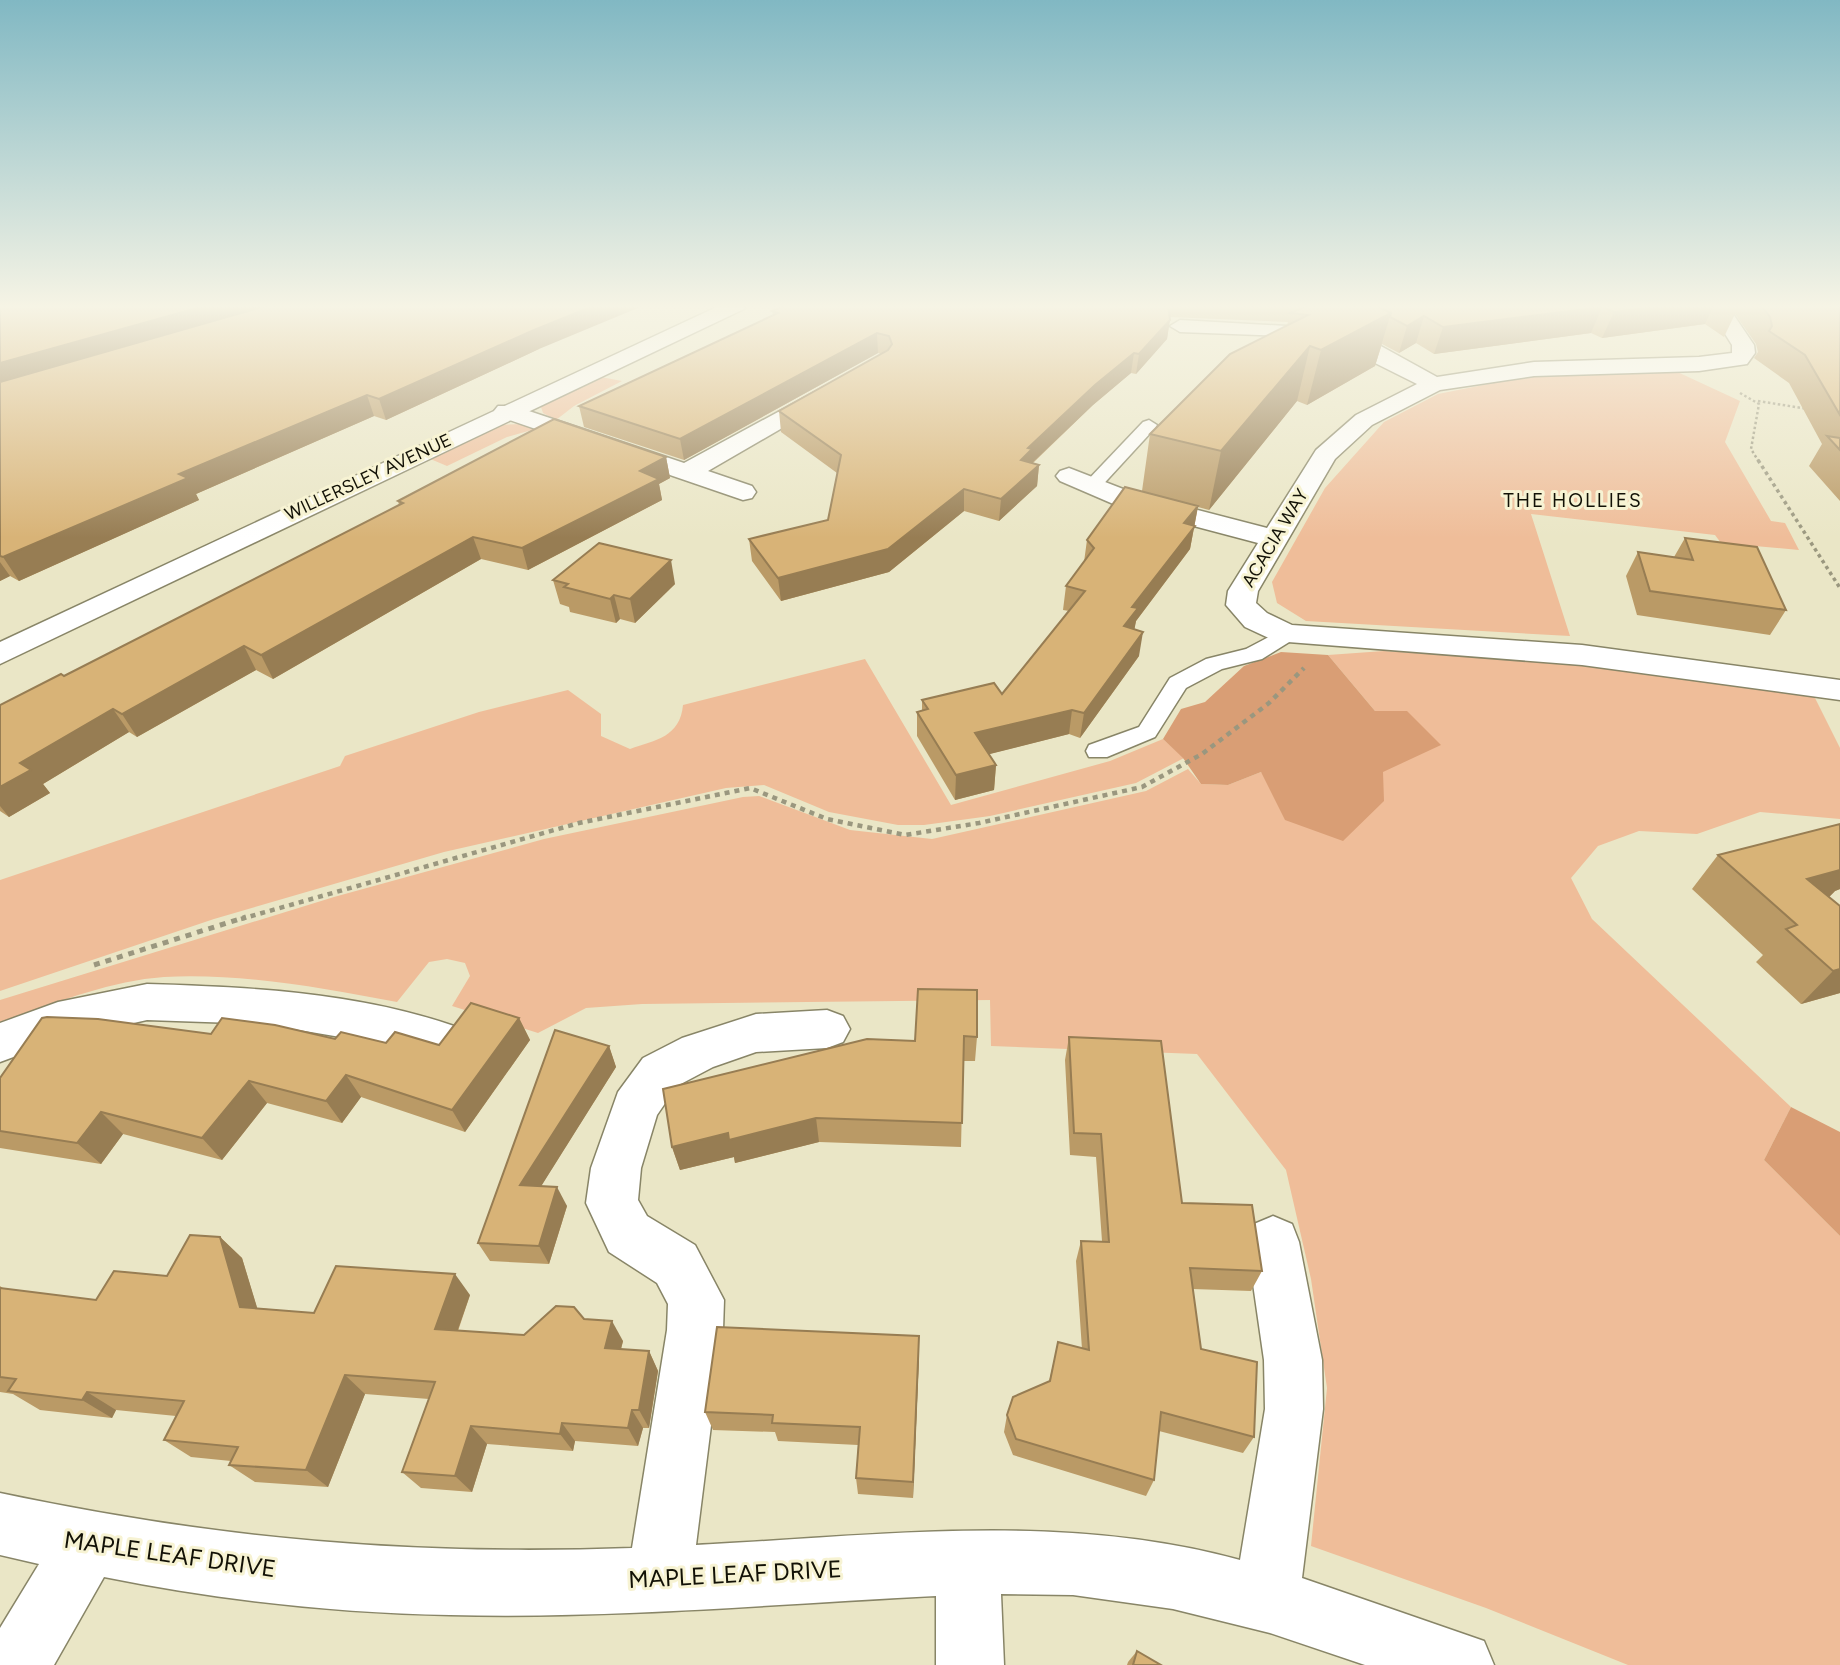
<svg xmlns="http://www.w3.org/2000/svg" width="1840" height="1665" font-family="Figtree,sans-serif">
<rect width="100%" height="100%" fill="#eae6c6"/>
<!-- green -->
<g fill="#efbd99">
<polygon points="1671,369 1740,401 1725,442 1771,521 1785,523 1799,550 1721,543 1715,535 1531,514 1570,636 1306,621 1277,603 1272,582 1325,488 1384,422 1438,394 1539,374"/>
<polygon points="601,377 622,381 574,406 556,420 543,413 540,404"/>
<polygon points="523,424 539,428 507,437 447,466 428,458 497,425"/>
<path d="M1384,651L1586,664L1814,696L1840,748V819L1760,812L1697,834L1639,831L1598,846L1571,878L1592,919L1791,1107L1764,1160L1840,1236V1665H1628L1486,1608L1311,1546L1327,1388L1311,1279L1286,1170L1197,1054L991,1046L990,1000L642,1004L586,1008L538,1033L452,1006L470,976L465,963L447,959L429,962L397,1002C321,988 243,973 164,977C108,981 53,1004 0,1022V1000L334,897L544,839L743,797L759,796L850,830L932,839L1146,791L1188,769L1201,784L1228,785L1261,772L1266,778L1382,772L1407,711H1375L1328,655Z"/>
<path d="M865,659L951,805L1110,761L1163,739L1184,758L1136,783L990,816L924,825H898L829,812L764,785L726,788L444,852L214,919L0,991V880L340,766L345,756L479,712L568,690L601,714V736L630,749C656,740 680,737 683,705Z"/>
</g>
<!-- forest -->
<g fill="#d99e75">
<polygon points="1281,652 1328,655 1375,711 1407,711 1441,745 1383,772 1384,801 1343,841 1285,820 1261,772 1228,785 1201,784 1183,758 1163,739 1181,709 1205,702 1244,666"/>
<polygon points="1791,1107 1840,1132 1840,1236 1764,1160"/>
</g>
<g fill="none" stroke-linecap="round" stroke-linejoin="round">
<!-- service casing -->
<g stroke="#888567" stroke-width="3">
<g id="service">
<polygon points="1149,420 1157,425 1155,428 1097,491 1085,491 1082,487 1085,483 1143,422"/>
<polygon points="1286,628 1294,629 1297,634 1294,639 1262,659 1222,669 1186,688 1155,737 1107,757 1089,757 1086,751 1089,745 1139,727 1170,678 1206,659 1246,649"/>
</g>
</g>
<!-- minor casing -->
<g stroke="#888567" stroke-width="3">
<g id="minor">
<polygon points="1373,305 1396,305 1359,334 1437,377 1534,362 1699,357 1732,353 1732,345 1707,305 1727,305 1754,345 1755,353 1747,364 1699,371 1534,376 1440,390 1372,425 1335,459 1258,591 1256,603 1267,613 1292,625 1582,645 1840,680 1840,700 1582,665 1275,641 1245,627 1226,605 1228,591 1258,543 1118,506 1060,481 1056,476 1060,471 1069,468 1136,494 1267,528 1316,450 1356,415 1417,384 1359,355 1337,338 1180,332 1170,326 1180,320 1339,329"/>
<polygon points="824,387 832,389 835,394 832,399 708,471 752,486 756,492 752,498 743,500 498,416 494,411 498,406 514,406 684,463"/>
<path d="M147,984C250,987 356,992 454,1026L461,1040L454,1054L438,1059L352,1039L264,1024L147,1020L62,1039L0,1062V1023L58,1002Z"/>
<path d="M827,1010L843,1016L850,1029L843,1042L827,1048L756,1052L713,1067L677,1086L657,1115L641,1168L638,1200L647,1216L695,1245L724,1300L723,1330L696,1545C878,1536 1061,1511 1240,1560L1265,1409L1264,1360L1247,1242L1254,1224L1273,1216L1292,1224L1299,1242L1322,1360L1323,1409L1302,1578L1484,1641L1494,1665H1365L1270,1633L1173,1609L1073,1595L1001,1594L1004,1665H936V1596C774,1604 612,1619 450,1615C334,1613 218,1600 104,1577L54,1665H0V1628L39,1564L0,1555V1493C217,1539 410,1556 632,1548L667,1330L668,1304L657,1283L609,1252L586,1203L591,1168L618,1092L643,1058L682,1038L756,1014Z"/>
</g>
</g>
<!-- tertiary casing -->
<g stroke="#888567" stroke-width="3">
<polygon id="tertiary" points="721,305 747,305 744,309 0,664 0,642"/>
</g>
<!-- path-far3 -->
<g stroke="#9a977f" stroke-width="2.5" stroke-dasharray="2.5 2.5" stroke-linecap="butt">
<polyline points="1740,393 1759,404 1751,449 1759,462"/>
<polyline points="1758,401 1808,409"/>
</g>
<!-- path-far2 -->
<polyline stroke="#9a977f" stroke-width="3.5" stroke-dasharray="3.5 3.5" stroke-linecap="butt" points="1758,460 1840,588"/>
<!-- path-far1 -->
<polyline stroke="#9a977f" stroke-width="4.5" stroke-dasharray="5 5" stroke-linecap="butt" points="241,919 579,823 750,788 827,819 905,835 979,823 1142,787 1202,754 1269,703 1304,668"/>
<!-- path -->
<polyline stroke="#9a977f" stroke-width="5" stroke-dasharray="6 6" stroke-linecap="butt" points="94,965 246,917"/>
<!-- service -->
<use href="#service" fill="#fff" fill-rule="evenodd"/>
<!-- minor -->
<use href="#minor" fill="#fff" fill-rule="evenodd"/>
<!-- tertiary -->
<use href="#tertiary" fill="#fff" fill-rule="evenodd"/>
</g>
<!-- wall -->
<g fill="#ba9a66">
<polygon points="0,305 539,349 386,420 374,416 196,494 199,500 19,581 10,576 0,581"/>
<polygon points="786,305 1840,305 1840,501 1809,466 1822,444 1789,383 1754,358 1758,352 1756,344 1735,314 1724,337 1705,324 1602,338 1591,333 1434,354 1416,343 1399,353 1382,344 1375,366 1307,405 1297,401 1209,510 1198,507 1190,549 1136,621 1134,629 1139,656 1080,738 1069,734 989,754 996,765 994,790 955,800 917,736 917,712 922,710 922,700 1002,694 1069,611 1063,610 1066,586 1084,562 1087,540 1142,491 1150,434 1287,325 1288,322 1170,317 1167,339 1136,374 1131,373 1093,405 1033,463 1039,465 1037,486 999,521 964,511 889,572 781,601 752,561 749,539 828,520 837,473 781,432 779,411 881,354 878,353 684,460 584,427 579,406 773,315 772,311"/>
<polygon points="666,457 670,478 659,484 662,500 528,570 481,559 273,679 256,670 137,737 129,732 43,784 50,793 9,817 0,811 0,705 64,676 399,505 398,501"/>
<polygon points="1685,538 1786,610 1770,635 1637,615 1626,576 1638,552 1674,557"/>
<polygon points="553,580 675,584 635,623 620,619 616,623 570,612 569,607 560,604"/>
<polygon points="1840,824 1840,889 1835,891 1829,897 1840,993 1801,1004 1756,962 1763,955 1692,889 1718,855"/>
<polygon points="918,989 977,1037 975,1061 963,1061 961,1147 819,1142 735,1163 734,1157 680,1170 672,1147 915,1041"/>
<polygon points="519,1018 530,1040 465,1132 361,1097 342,1123 267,1103 222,1160 123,1134 101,1164 0,1148 0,1078 211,1034 439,1045"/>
<polygon points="1069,1037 1182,1203 1262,1271 1251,1291 1193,1289 1201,1349 1254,1437 1243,1453 1159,1431 1154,1480 1146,1496 1013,1455 1004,1432 1007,1415 1049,1382 1058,1342 1082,1349 1076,1261 1081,1241 1102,1241 1096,1157 1070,1155 1065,1060"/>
<polygon points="609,1046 616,1067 541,1186 567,1206 549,1264 490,1261 478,1243"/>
<polygon points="220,1237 242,1258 257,1308 314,1313 470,1295 458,1331 524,1335 584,1319 623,1341 621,1349 649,1351 658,1371 649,1428 643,1428 638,1446 575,1441 573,1451 487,1444 472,1492 421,1488 402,1472 429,1399 365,1394 328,1487 255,1482 229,1465 231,1461 191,1457 164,1440 176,1416 116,1410 112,1418 40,1410 13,1394 0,1392 0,1286 4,1289 96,1300 167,1276"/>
<polygon points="919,1356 913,1498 858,1494 856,1478 858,1445 778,1441 775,1432 713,1430 705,1412"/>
<polygon points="1137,1651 1161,1665 1127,1665 1128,1662"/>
</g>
<!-- shaded-wall -->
<g fill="#977d53">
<polygon points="208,305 282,305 0,387 0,363"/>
<polygon points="596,305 645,305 539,349 386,420 379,399 534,330"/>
<polygon points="1667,305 1714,305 1705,324 1602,338 1614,312"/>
<polygon points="1602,307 1591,333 1434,354 1443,327"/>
<polygon points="1391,313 1375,366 1307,405 1321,350"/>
<polygon points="1424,316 1416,343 1399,353 1407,326"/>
<polygon points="1170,320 1167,339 1136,374 1139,354"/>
<polygon points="877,333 878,353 684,460 680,439"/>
<polygon points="1310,346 1297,401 1209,510 1221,451"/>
<polygon points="1134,353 1131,373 1093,405 1031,464 1021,460 1028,448 1095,385"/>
<polygon points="367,395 374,416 196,494 199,500 126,533 19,581 3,557 179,474"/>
<polygon points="666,457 670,478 659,484 662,500 528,570 522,548 640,471"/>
<polygon points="1039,465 1037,486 999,521 1001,499"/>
<polygon points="964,489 964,511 889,572 781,601 778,578"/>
<polygon points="1198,506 1190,549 1136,621 1134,632 1124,626 1132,607 1184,523"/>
<polygon points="473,537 481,559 273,679 261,655"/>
<polygon points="671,560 675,584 635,623 630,599"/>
<polygon points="0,562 10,576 0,581"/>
<polygon points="614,595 620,619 616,623 610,599"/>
<polygon points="1143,632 1139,656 1080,738 1084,713"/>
<polygon points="244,646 256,670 137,737 122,714"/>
<polygon points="113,709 129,732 43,784 50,793 9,817 0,806 0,787 20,763"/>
<polygon points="1072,710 1069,734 974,758 975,733"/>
<polygon points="996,765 994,790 955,800 956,775"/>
<polygon points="1840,870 1840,889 1835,891 1826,900 1807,879"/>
<polygon points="1840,969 1840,993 1801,1004 1833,971"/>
<polygon points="519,1018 530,1040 465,1132 452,1110"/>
<polygon points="609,1046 616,1067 530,1204 520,1185"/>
<polygon points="346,1075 361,1097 342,1123 326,1101"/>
<polygon points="249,1081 267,1103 222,1160 202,1138"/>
<polygon points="101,1112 123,1134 101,1164 77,1143"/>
<polygon points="816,1118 819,1142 735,1163 734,1157 680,1170 672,1147 728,1133"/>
<polygon points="557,1187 567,1206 549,1264 539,1246"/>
<polygon points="220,1237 242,1258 263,1327 240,1307"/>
<polygon points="455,1274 470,1295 451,1349 435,1329"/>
<polygon points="612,1321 623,1341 616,1368 605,1348"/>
<polygon points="919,1336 919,1356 913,1498 913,1482"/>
<polygon points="649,1351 658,1371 649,1428 639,1410"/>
<polygon points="345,1375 365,1394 328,1487 306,1470"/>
<polygon points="87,1392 116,1410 112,1418 82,1400"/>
<polygon points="632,1410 643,1428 638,1446 628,1428"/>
<polygon points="562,1423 575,1441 573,1451 560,1434"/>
<polygon points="471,1426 487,1444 472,1492 455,1476"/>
</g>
<!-- building -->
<g fill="#d8b377" stroke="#977d53" stroke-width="2">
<polygon points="0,305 208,305 0,363"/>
<polygon points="269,305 596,305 534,330 379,399 367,395 179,474 188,478 3,557 0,556 0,382"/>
<polygon points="786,305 1168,305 1170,320 1139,354 1134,353 1095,385 1028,448 1032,449 1021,460 1039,465 1001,499 964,489 888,549 778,578 749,539 828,520 841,455 779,411 888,350 892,344 889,336 877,333 680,439 579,406 778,313 772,311"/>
<polygon points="1309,305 1376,305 1391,313 1321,350 1310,346 1221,451 1150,434 1230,354 1308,315 1290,313"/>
<polygon points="1376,305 1667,305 1614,312 1602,307 1443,327 1424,316 1407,326 1390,317 1391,313"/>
<polygon points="1761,305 1840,305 1840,415 1805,355 1769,331 1772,326 1770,317"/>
<polygon points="554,419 666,457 640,471 659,479 522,548 473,537 261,655 244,646 122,714 113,709 20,763 31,770 0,787 0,705 61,674 64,676 403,503 398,501"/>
<polygon points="1827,436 1840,438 1840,450"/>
<polygon points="1125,487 1198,506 1184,523 1195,526 1132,607 1138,608 1124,626 1143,632 1084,713 1072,710 975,733 996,765 956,775 917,712 928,709 922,700 994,683 1002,694 1085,591 1066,586 1094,548 1087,540"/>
<polygon points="1685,538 1757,547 1786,610 1650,591 1638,552 1693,560"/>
<polygon points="599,543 671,560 630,599 614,595 610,599 564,587 568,584 553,580"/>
<polygon points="1840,824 1840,870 1807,879 1840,906 1840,969 1833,971 1786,929 1797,925 1718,855"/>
<polygon points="918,989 977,990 977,1037 964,1036 962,1123 816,1118 729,1140 728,1133 672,1147 663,1089 867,1039 915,1041"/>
<polygon points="471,1003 519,1018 452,1110 346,1075 326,1101 249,1081 202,1138 101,1112 77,1143 0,1131 0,1078 42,1018 47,1017 98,1019 211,1034 222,1018 275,1025 335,1039 341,1032 386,1043 395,1032 439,1045"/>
<polygon points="555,1030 609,1046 520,1185 557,1187 539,1246 478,1243"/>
<polygon points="1069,1037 1161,1041 1182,1203 1252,1205 1262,1271 1190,1268 1201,1349 1257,1362 1254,1437 1161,1412 1154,1480 1016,1439 1007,1415 1013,1397 1050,1381 1058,1342 1089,1350 1081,1241 1109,1242 1101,1134 1074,1133"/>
<polygon points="190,1235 220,1237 240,1307 314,1313 336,1266 455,1274 435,1329 524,1335 556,1306 574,1307 584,1319 612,1321 605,1348 649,1351 639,1410 632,1410 628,1428 562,1423 560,1434 471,1426 455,1476 402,1472 435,1382 345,1375 306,1470 229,1465 238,1447 164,1440 184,1401 87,1392 82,1400 8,1391 16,1379 0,1377 0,1288 96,1300 114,1271 167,1276"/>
<polygon points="717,1327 919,1336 913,1482 856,1478 860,1427 772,1423 773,1415 705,1412"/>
<polygon points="1137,1651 1161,1665 1133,1665"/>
</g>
<!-- sky -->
<linearGradient id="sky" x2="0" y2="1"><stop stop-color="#81b8c3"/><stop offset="0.57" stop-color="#f6f4e5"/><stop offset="1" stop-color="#f6f4e5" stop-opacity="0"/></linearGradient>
<rect width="1840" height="538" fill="url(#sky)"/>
<g text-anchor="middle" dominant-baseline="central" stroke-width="6" stroke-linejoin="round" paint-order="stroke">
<!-- far-street labels -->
<g font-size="18" fill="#121106" stroke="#f7f3d3">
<text transform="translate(368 477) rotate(-25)">WILLERSLEY AVENUE</text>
<text transform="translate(1275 538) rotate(-59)">ACACIA WAY</text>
</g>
<!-- far-neighbourhood labels -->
<g font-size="19" letter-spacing="2" fill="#121106" stroke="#f7f3d3">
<text x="1573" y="500">THE HOLLIES</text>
</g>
<!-- near-street labels -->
<g font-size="24" fill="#121106" stroke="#f7f3d3">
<text transform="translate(170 1554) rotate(8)">MAPLE LEAF DRIVE</text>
<text transform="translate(735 1574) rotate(-3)">MAPLE LEAF DRIVE</text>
</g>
</g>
</svg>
